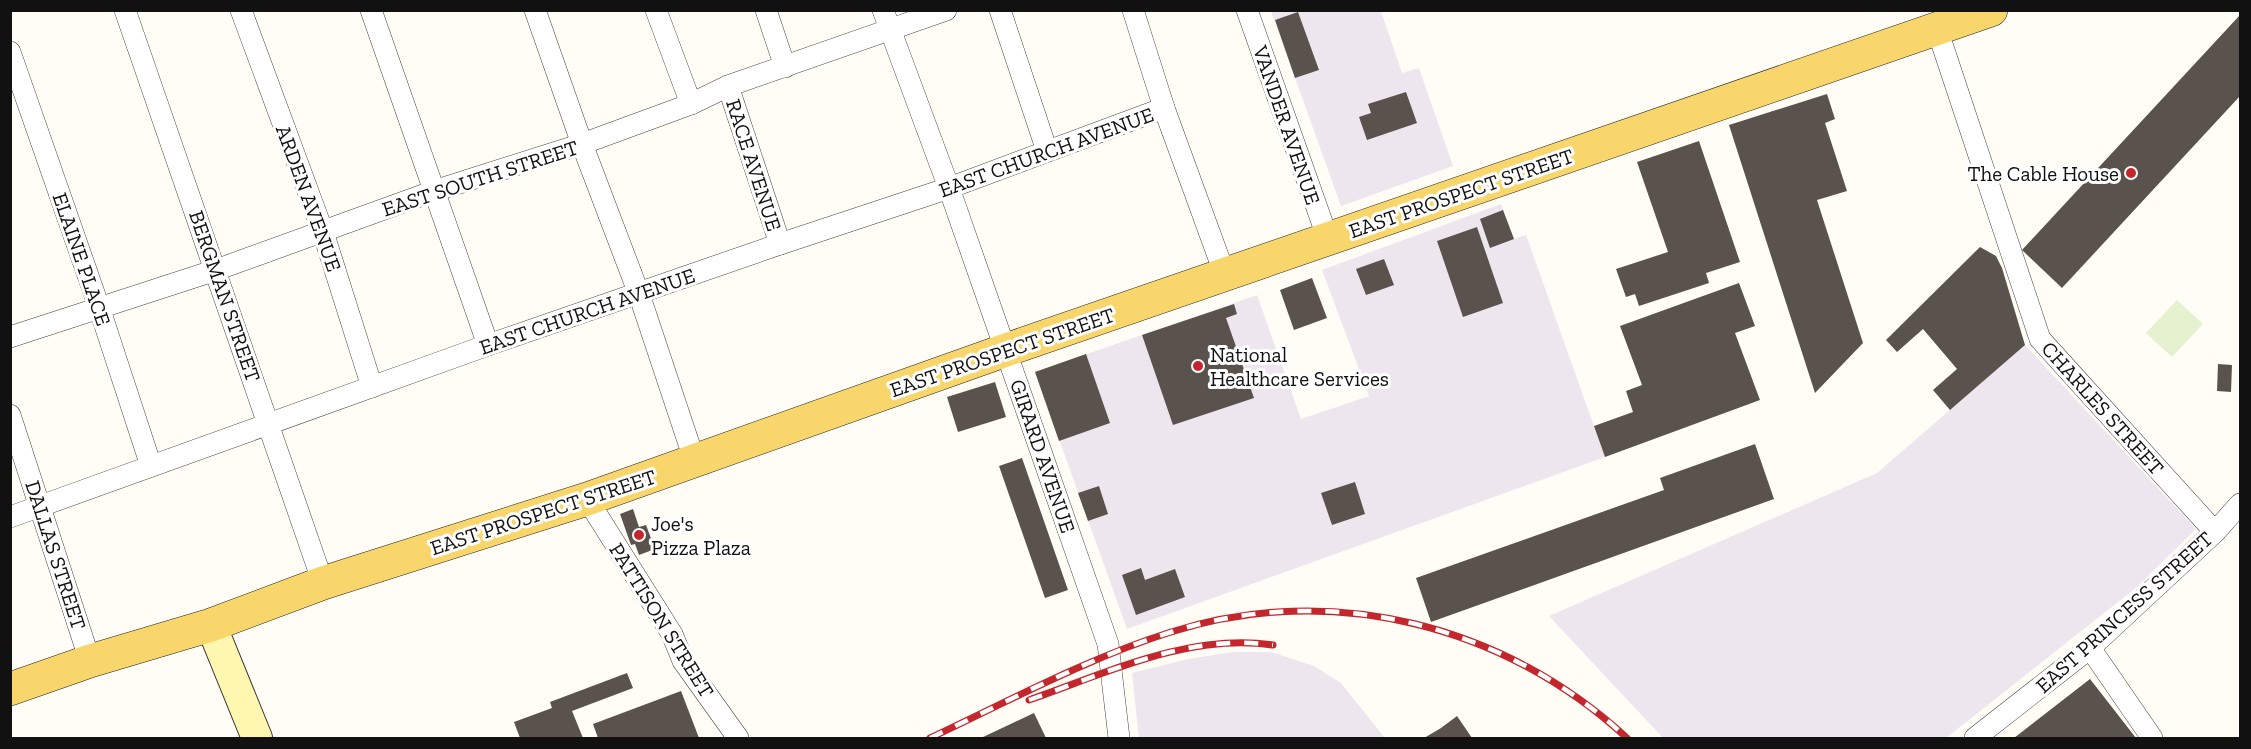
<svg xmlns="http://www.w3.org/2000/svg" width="2251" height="749" font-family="'Zilla Slab',serif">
<rect width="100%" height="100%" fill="#fffdf5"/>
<!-- industrial -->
<g fill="#eee6ef">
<polygon points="1271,11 1381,11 1402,73 1419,68 1453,166 1341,206"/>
<polygon points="1501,204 1514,239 1526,235 1605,457 1127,629 1035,372 1257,295 1301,419 1369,396 1322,270"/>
<polygon points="2025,345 2196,529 2137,587 1946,738 1663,738 1549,616 1877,473"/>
<polygon points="1233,652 1271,652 1314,666 1341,683 1385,738 1139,738 1132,673 1188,659"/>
</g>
<!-- pitch -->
<polygon fill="#e6f2cf" points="2177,300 2203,324 2172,357 2146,333"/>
<!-- building -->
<g fill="#5a524d">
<polygon points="1298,12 1319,70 1295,78 1275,20"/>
<polygon points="2240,15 2240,96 2062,288 2022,250"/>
<polygon points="1406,92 1417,123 1367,140 1359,117 1371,113 1368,104"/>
<polygon points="1827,94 1835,119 1825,123 1847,191 1817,200 1863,343 1815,393 1729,125"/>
<polygon points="1699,141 1740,262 1706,273 1709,283 1639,306 1635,294 1626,297 1616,269 1668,252 1637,162"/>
<polygon points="1503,210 1514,239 1490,248 1480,219"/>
<polygon points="1477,227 1503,303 1463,317 1437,241"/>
<polygon points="1980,247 1996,256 2002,268 2025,345 1950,410 1933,390 1957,369 1923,329 1897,352 1886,340"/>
<polygon points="1384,259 1394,285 1366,295 1356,269"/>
<polygon points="1312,278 1327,318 1294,330 1280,290"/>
<polygon points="1739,283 1755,326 1735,333 1760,400 1605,457 1594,426 1633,412 1626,391 1642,385 1620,326"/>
<polygon points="1234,304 1237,314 1226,318 1254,398 1173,425 1142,335"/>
<polygon points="1086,354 1110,423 1059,441 1035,372"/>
<polygon points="2218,364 2232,365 2231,392 2217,391"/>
<polygon points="995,382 1006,417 958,432 947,397"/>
<polygon points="1755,444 1774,499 1431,622 1416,578 1664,490 1660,478"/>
<polygon points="1022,458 1068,590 1045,598 999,466"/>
<polygon points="1355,482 1365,514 1332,525 1321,493"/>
<polygon points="1099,486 1108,514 1088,521 1078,493"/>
<polygon points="633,509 639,527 646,525 655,549 639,555 635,544 631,545 620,514"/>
<polygon points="1141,568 1145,580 1175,569 1185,597 1136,615 1122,575"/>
<polygon points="627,673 633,688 572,711 583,738 520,738 514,722 552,708 550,702"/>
<polygon points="2090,679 2136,738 2014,738"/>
<polygon points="681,691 699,738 598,738 593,724"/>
<polygon points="1034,713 1046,738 981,738"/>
<polygon points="1457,716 1472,738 1424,738 1441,728"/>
</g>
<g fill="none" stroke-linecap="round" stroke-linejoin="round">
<!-- street casing -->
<g stroke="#444" stroke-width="22">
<g id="street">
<polyline points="125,10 323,583"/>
<polyline points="241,10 323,232 372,387"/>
<polyline points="371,10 488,345"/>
<polyline points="535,10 582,144 639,294 695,462"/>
<polyline points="656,10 691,104"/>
<polyline points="766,10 785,67"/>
<polyline points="883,10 949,188 1108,644 1119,738"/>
<polyline points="1000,10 1047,151"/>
<polyline points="1133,10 1164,108 1225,275"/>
<polyline points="1247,10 1328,239"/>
<polyline points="1937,29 2040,339 2215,532"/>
<polyline points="10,52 99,307 151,466"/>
<polyline points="728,86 780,244"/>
<polyline points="10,337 216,270 434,191 582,144 691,104 728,86 946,10"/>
<polyline points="10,415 90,661"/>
<polyline points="587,499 672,634 683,661 738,738"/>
<polyline points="10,517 488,345 780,244 949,188 1164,108"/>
<polyline points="2090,648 2152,738"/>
<polyline points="1975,738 2090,648 2215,532 2240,504"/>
</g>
</g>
<!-- secondary casing -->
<g stroke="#333" stroke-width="32">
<polyline id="secondary" points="211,625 257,738"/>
</g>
<!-- primary casing -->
<g stroke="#222" stroke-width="34">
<polyline id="primary" points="10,689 90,661 211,625 323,583 587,499 1006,350 1991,10"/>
</g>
<!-- street -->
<use href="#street" stroke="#fff" stroke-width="21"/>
<!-- secondary -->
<use href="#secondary" stroke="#fff6b0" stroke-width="30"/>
<!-- primary -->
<use href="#primary" stroke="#f9d66b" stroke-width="33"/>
<!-- rail casing -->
<g stroke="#c4262e" stroke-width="7">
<g id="rail">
<path d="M1029,700C1107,673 1188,633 1273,645"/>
<path d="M930,738C1009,701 1088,658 1171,632C1331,581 1505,625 1627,738"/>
</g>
</g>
<!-- rail -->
<use href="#rail" stroke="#fff" stroke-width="4.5" stroke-dasharray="14" stroke-linecap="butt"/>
</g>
<!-- markers -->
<g fill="#c4262e" stroke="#fff" stroke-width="2">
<circle cx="2131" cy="173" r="6"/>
<circle cx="1198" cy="366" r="6"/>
<circle cx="639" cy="535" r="6"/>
</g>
<g text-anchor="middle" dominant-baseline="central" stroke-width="6" stroke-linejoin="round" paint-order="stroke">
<!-- street labels -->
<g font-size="21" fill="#111" stroke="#fff">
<text transform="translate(1287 125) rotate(71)">VANDER AVENUE</text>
<text transform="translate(1046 152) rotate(-20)">EAST CHURCH AVENUE</text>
<text transform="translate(754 165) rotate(72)">RACE AVENUE</text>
<text transform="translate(480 178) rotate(-18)">EAST SOUTH STREET</text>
<text transform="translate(1461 193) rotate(-19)">EAST PROSPECT STREET</text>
<text transform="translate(309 198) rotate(70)">ARDEN AVENUE</text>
<text transform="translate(82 259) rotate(71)">ELAINE PLACE</text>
<text transform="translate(225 296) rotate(71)">BERGMAN STREET</text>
<text transform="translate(587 311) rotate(-19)">EAST CHURCH AVENUE</text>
<text transform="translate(1002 352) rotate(-19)">EAST PROSPECT STREET</text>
<text transform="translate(2103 408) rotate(48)">CHARLES STREET</text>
<text transform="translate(1043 456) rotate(71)">GIRARD AVENUE</text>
<text transform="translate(543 512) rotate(-18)">EAST PROSPECT STREET</text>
<text transform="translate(56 555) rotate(72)">DALLAS STREET</text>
<text transform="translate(2124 612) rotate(-42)">EAST PRINCESS STREET</text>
<text transform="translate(662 620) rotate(58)">PATTISON STREET</text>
</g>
<!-- poi labels -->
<g font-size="21" fill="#111" stroke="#fff" text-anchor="start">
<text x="2119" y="173" text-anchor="end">The Cable House</text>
<text x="1210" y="354">National<tspan x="1210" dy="24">Healthcare Services</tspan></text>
<text x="651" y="523">Joe's<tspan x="651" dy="24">Pizza Plaza</tspan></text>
</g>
</g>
<!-- border -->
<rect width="2251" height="749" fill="none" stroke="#111111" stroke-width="24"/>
</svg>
